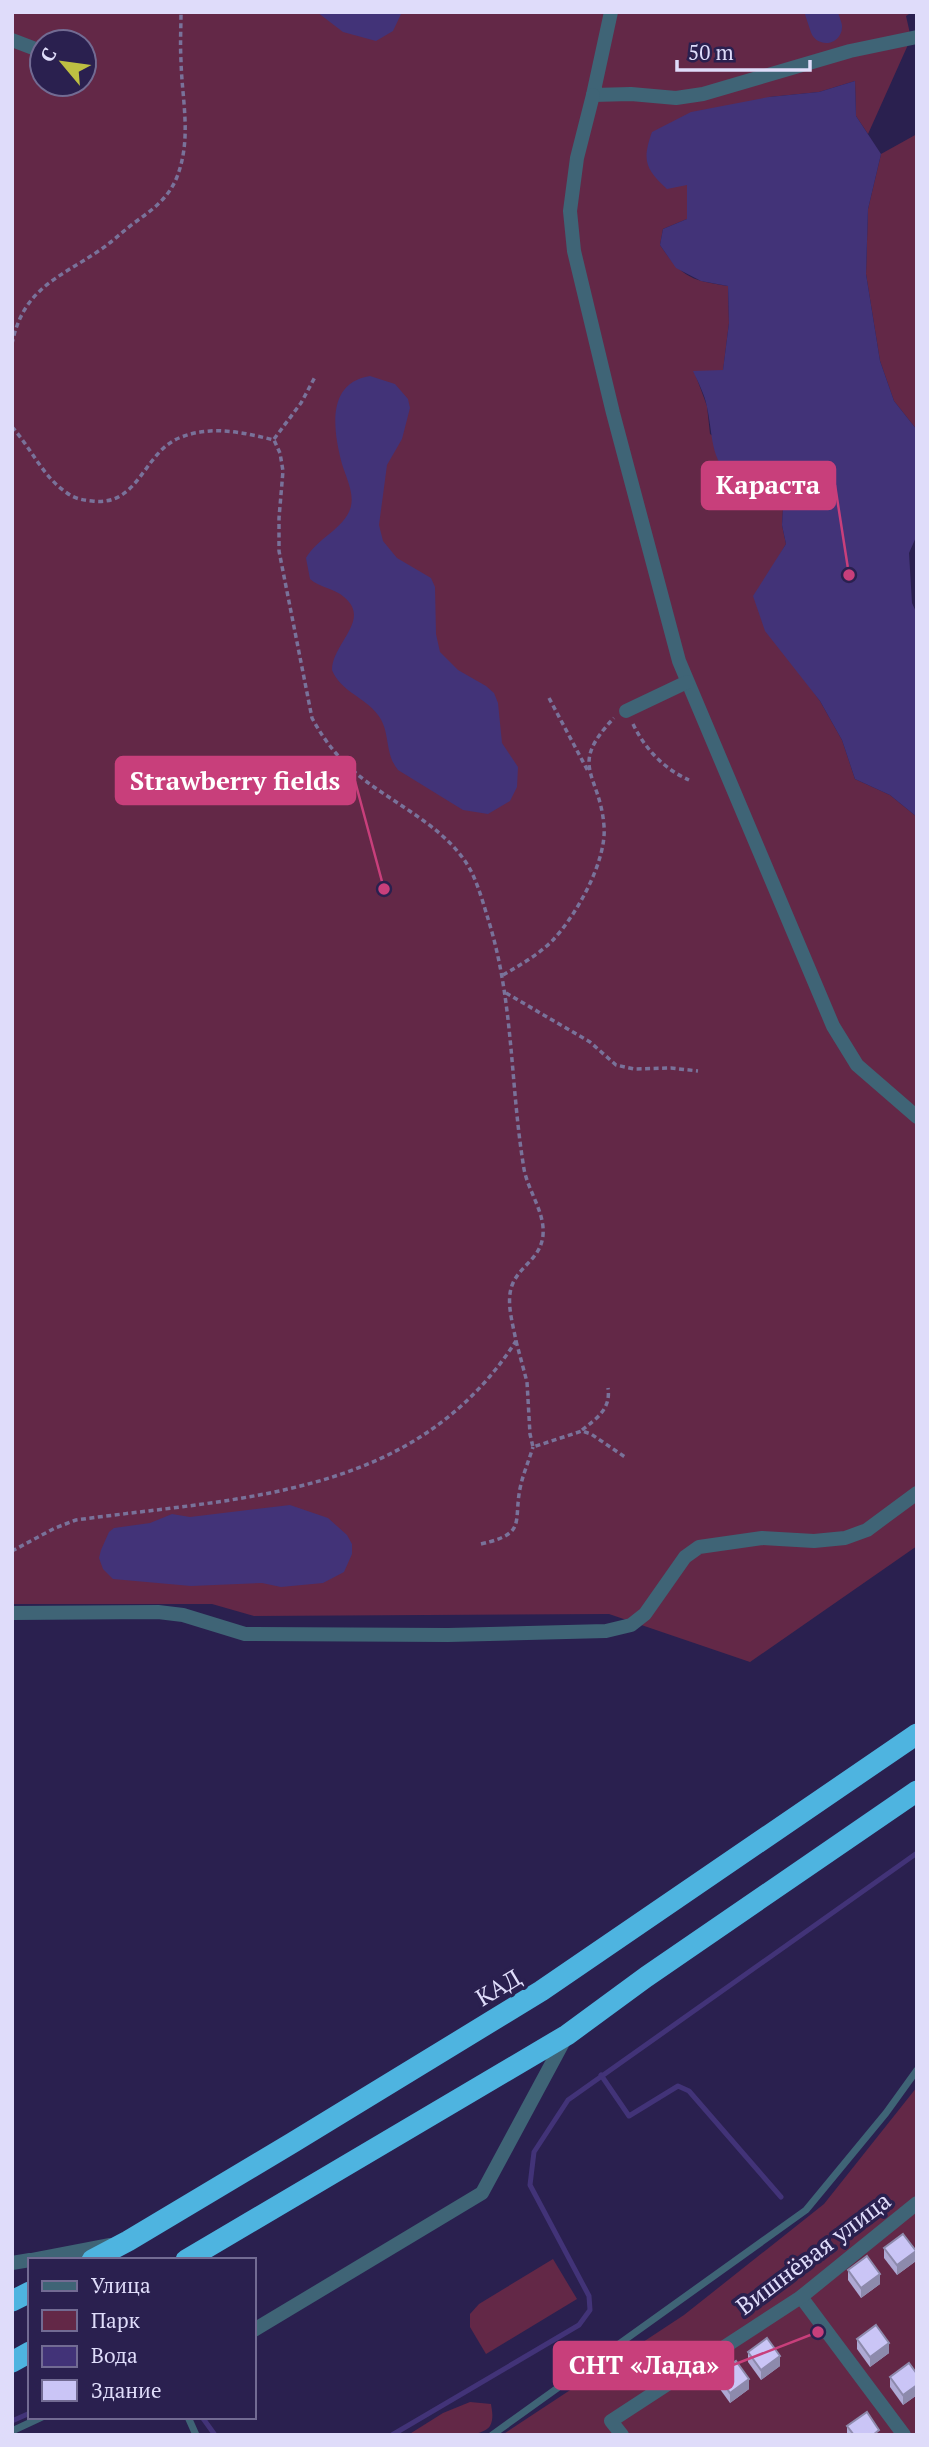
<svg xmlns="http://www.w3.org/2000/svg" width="929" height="2447" font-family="'PT Serif',serif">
<rect width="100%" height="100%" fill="#2a204f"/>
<!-- green -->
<g fill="#632847" fill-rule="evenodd">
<path d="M12,12H912L906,16L911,38L868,134L856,116L855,81L819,92L769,97L687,184V219L663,229L660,245C682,277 689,280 728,286L729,323L723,371H694L707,406L710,434L769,475L784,491L782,525L786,544L772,568L796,668L820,701L842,740L855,779L890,795L917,817V1546L750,1662L609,1614L254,1616L212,1604H12ZM42,42H84V84H42Z"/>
<polygon points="917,134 917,430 894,401 880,361 866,274 868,209 881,154"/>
<polygon points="917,2087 917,2435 502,2435 684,2315 824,2204"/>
<polygon points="553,2259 577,2299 486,2354 470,2327 470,2314 479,2304"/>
<path d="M470,2402L491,2404C492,2411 494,2419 490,2426C480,2441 426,2435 408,2435L443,2413Z"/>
</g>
<!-- water -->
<g fill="#423378">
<polygon points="317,12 402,12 393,31 376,41 343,32"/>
<path d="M855,81L856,116L881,154L868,209L866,274L880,361L894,401L917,430V535L909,553L912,603L917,614V817L890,795L855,779L842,740L820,701L765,631L753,596L786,544L782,525L784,491L769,475L740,485C709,463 714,440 707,407C705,395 698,382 693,371L723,370L729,323L728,286L701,281L676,268L660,245L663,229L687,219V185L667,189C645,169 642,160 652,132L691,112L769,97L819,92Z"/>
<path d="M370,376L395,384L408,399L410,408L402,439L387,465L379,525L383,541L397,558L431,578L435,587L436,634L440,652L458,670L486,686L494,693L498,703L502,743L518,767L517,787L510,801L488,814L463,810L398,770C384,753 391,732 378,715C365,697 341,692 332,670C332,643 372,620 344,597C334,588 320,588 310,579L306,558C317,538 346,528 351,506C354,492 346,477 342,464C333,430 326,383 370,376Z"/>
<polygon points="290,1505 328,1518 347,1535 352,1544 352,1554 344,1572 323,1583 281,1587 262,1583 191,1586 113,1579 103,1569 99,1558 101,1550 109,1532 114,1528 150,1523 172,1514 190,1517"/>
</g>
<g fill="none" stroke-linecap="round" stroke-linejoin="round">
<!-- stream -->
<g stroke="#423378" stroke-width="5">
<polyline points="601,2075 629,2116 678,2086 689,2091 781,2197"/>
<polyline points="202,2417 215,2435"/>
<polyline points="12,2421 30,2413"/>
<polyline points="392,2435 579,2325 590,2310 589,2296 530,2185 534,2152 568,2100 917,1853"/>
</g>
<!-- river -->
<polyline stroke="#423378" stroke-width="32" points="821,12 826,27"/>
<!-- path -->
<g stroke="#79729a" stroke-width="3.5" stroke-dasharray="5 3.5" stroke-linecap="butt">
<path d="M12,344C23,288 59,278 100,250C112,242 122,232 134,223C152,210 168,199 177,177C192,138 182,101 181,61C180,44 181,28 181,12"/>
<path d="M12,427C31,448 43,477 67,493C75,499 83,500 92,501C139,507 143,453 179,438C210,425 242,432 274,440L280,453L283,471L279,518V551L312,718C326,744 343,764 367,782C402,808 450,831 471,871C479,887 484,906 489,922C514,1004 510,1085 524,1169C528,1191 545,1212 543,1235C541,1258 521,1265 513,1283C505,1300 513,1324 516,1341C415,1498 241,1497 76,1520L55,1528L12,1551"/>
<polyline points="274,439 301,403 315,377"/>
<polyline points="549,698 589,773"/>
<path d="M633,724C645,749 664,769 689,780"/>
<path d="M503,975C520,965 538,955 552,941C576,916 607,861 604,826C600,773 567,767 614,718"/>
<polyline points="506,993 590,1042 616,1065 634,1069 671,1068 698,1071"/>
<polyline points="516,1341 527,1382 530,1434 533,1447 582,1431 591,1434 625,1457"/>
<path d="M582,1430C597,1418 611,1409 608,1388"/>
<path d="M481,1544C529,1533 512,1522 521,1484C524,1472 529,1460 533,1447"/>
</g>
<!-- lane -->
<g stroke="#3f6476" stroke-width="7">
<polyline points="188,2417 196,2435"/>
<polyline points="12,2431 42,2417"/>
<polyline points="492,2435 806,2210 886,2113 917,2070"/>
</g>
<!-- street -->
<g stroke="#3f6476" stroke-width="14">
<polyline points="611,12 593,95 631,94 676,98 703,94 850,51 917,37"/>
<polyline points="12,40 33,48"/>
<polyline points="593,95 577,158 570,211 574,251 613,413 679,661 833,1026 857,1065 917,1117"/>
<polyline points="626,711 687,682"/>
<polyline points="12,1613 158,1612 183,1615 245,1634 448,1635 606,1631 631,1625 645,1614 685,1557 699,1547 762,1538 814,1541 845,1538 867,1530 917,1493"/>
<polyline points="31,2260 109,2245"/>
<polyline points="12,2263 30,2260"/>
<polyline points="801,2297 904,2435"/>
<polyline points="254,2330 482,2193 566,2037"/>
<polyline points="622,2435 611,2421 801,2297 917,2203"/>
</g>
<!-- highway -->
<g stroke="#4eb4e0" stroke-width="21">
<polyline points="92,2260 128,2241 292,2143 541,1991 917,1734"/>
<polyline points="186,2260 567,2035 646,1977 917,1791"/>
<polyline points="12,2301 30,2292"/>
<polyline points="12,2362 30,2352"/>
</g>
</g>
<!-- wall -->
<g fill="#aea9d4">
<polygon points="884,2248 916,2261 897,2275 884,2258"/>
<polygon points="848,2270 880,2284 861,2298 848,2280"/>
<polygon points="857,2339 889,2353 870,2367 857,2349"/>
<polygon points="748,2352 780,2366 761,2380 748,2362"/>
<polygon points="917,2374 917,2395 903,2405 890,2387 890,2377"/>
<polygon points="717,2375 749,2389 730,2403 717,2385"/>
<polygon points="847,2426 879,2435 847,2435"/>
</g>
<!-- shaded-wall -->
<g fill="#8d8aac">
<polygon points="916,2251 916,2261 897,2275 897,2265"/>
<polygon points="880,2274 880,2284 861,2298 861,2288"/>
<polygon points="889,2343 889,2353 870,2367 870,2357"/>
<polygon points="780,2356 780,2366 761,2380 761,2370"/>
<polygon points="749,2379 749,2389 730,2403 730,2393"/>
<polygon points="917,2385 917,2395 903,2405 903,2395"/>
</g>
<!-- building -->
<g fill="#cac5f6" stroke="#8d8aac" stroke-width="2">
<polygon points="903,2234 916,2251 897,2265 884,2248"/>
<polygon points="867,2256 880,2274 861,2288 848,2270"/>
<polygon points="876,2325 889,2343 870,2357 857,2339"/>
<polygon points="767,2338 780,2356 761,2370 748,2352"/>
<polygon points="736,2361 749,2379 730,2393 717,2375"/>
<polygon points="909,2363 917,2374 917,2385 903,2395 890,2377"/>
<polygon points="867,2412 879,2430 873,2435 854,2435 847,2426"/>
</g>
<g text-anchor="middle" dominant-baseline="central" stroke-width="7" stroke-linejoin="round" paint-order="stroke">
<!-- street labels -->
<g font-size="24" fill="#dfdcfa" stroke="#2a204f">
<text transform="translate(498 1987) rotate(-31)">КАД</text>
<text transform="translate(813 2253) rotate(-37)">Вишнёвая улица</text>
</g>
</g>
<!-- callouts -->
<path fill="none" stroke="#c83f7b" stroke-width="2.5" d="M849 575L835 485M384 889L355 781M818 2332L733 2365"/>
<g fill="#c83f7b" stroke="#2a204f" stroke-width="2.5">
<circle cx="849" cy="575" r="7"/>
<circle cx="384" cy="889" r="7"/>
<circle cx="818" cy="2332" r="7"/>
</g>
<g fill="#c83f7b" stroke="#c83f7b" stroke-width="2.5">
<rect x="702" y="462" width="133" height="47" rx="7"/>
<rect x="116" y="757" width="239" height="47" rx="7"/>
<rect x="554" y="2342" width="179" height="47" rx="7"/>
</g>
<g font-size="26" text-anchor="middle" font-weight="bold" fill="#fff">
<text x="768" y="494">Караста</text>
<text x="235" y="790">Strawberry fields</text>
<text x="644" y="2374">СНТ «Лада»</text>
</g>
<!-- border -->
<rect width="929" height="2447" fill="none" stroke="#dfdcfa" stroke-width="28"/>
<!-- legend -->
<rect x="28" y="2258" width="228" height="161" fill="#2a204f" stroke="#726b93" stroke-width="2"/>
<rect x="42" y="2281" width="35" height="10" fill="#3f6476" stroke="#726b93" stroke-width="2"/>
<text x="91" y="2293" font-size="21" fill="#dfdcfa">Улица</text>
<rect x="42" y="2310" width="35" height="21" fill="#632847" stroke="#726b93" stroke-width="2"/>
<text x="91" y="2328" font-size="21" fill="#dfdcfa">Парк</text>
<rect x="42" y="2346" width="35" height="21" fill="#423378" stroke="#726b93" stroke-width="2"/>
<text x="91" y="2363" font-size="21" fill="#dfdcfa">Вода</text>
<rect x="42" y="2380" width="35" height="21" fill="#cac5f6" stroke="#726b93" stroke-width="2"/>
<text x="91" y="2398" font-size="21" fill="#dfdcfa">Здание</text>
<!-- north arrow -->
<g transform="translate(63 63) rotate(299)"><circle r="33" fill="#2a204f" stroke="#726b93" stroke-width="2"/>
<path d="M0-5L12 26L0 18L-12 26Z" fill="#bebf42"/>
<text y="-10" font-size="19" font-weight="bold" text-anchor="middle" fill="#dfdcfa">С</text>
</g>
<!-- scale -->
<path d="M677 60v10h133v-10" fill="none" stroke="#dfdcfa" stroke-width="3.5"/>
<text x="688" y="60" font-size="21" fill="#dfdcfa" stroke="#2a204f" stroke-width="5" paint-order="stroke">50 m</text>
</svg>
